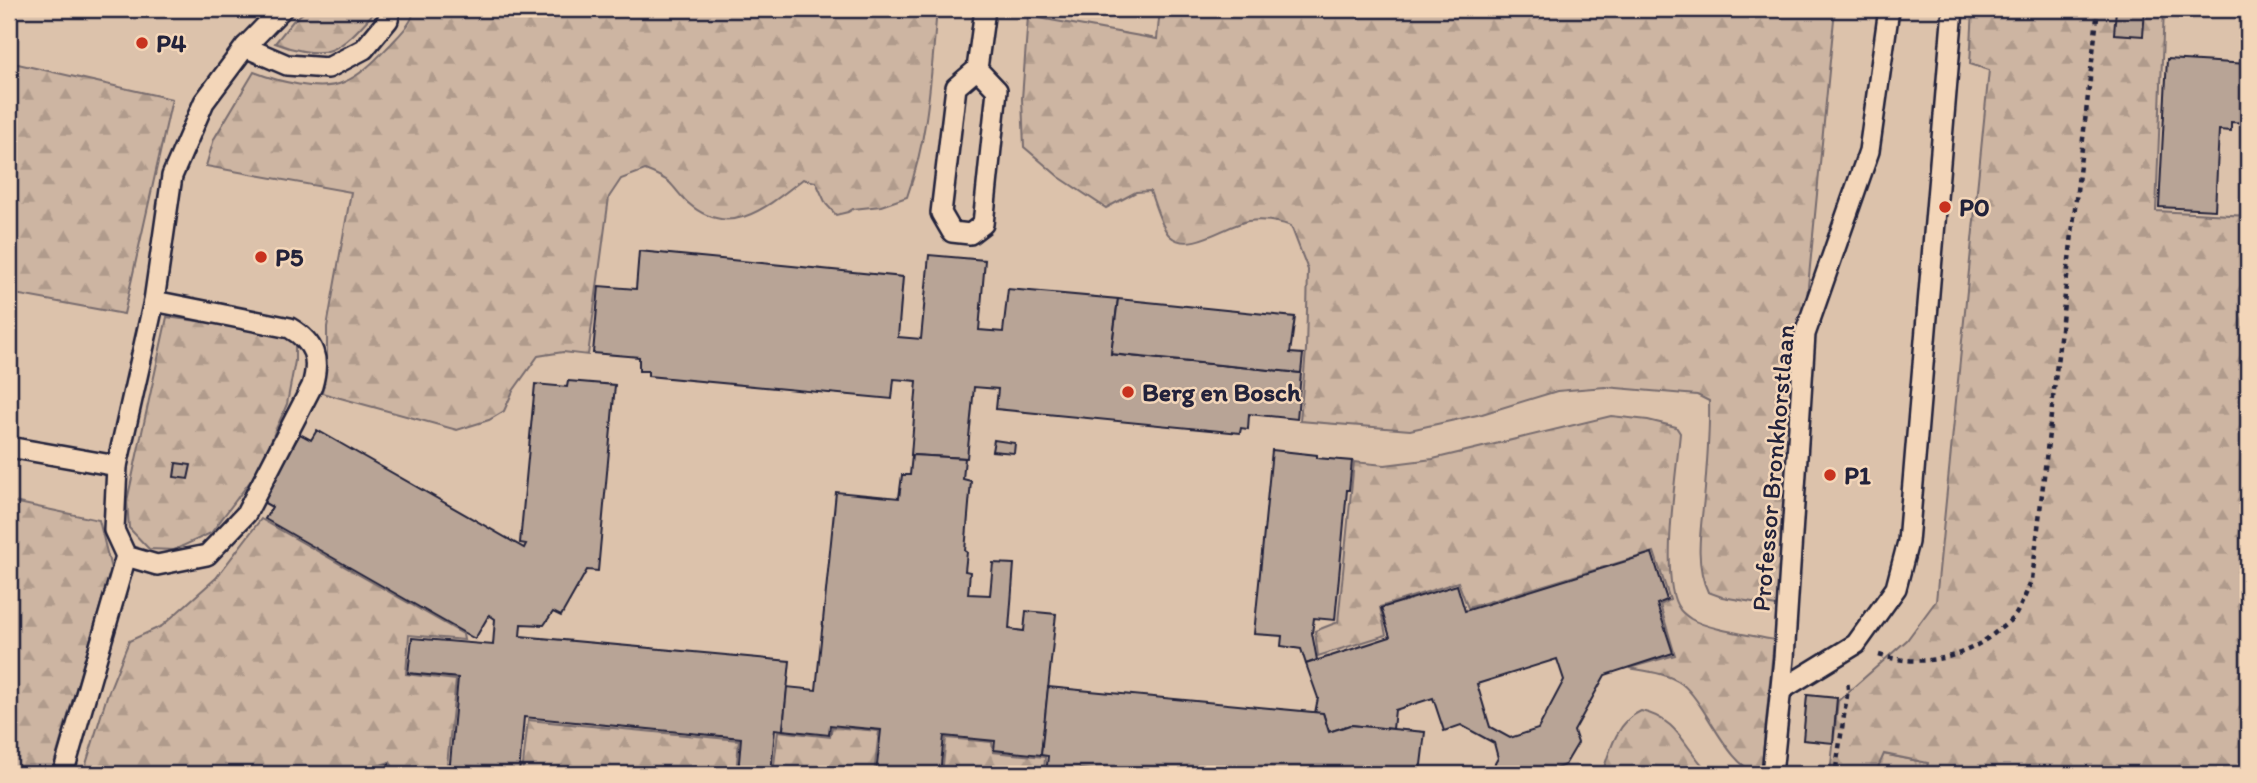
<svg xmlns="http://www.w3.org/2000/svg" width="2257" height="783" font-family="Itim,sans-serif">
<defs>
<pattern id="grass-tufts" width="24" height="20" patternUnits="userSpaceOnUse" patternTransform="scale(1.75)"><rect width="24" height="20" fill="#cdb5a2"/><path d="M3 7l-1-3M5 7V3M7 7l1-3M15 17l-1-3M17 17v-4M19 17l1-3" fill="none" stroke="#b09b8c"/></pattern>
<pattern id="forest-firs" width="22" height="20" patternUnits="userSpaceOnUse" patternTransform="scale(1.75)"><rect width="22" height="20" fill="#cdb5a2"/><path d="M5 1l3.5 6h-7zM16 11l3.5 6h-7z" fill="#b09b8c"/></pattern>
</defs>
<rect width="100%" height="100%" fill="#ebcfb4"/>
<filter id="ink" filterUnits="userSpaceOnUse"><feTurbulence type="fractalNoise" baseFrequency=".0143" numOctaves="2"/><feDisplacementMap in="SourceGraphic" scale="14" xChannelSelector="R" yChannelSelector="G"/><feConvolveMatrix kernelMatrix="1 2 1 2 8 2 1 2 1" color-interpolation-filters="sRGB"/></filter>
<g filter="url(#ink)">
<!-- built -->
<rect fill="#dcc2ab" x="9" y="9" width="2239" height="765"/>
<!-- grass -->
<polygon fill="url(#grass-tufts)" stroke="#786c6e" stroke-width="2" points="1883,754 1928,763 1926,774 1875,774"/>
<!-- forest -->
<g fill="url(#forest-firs)" stroke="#786c6e" stroke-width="2">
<path d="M308,9H377C365,22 349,43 331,50C316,56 290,49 275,43L293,21Z"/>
<path d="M414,9H937C931,74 929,135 907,197L881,206L853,209L848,212L836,215L826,204L816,182L803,179C767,207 730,240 688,203C681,197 676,189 670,183C663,177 653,173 645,170L621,179L609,197L588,355L563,352L538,356L513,391L504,411L489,420L457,430L322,393L327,364V327L351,192L206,166L214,139L254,72C277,81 320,93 344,82C362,75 377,58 391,44C400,34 413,23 414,9Z"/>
<path d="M1160,9H1835L1777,606L1722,597L1708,592C1693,561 1702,523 1705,489C1707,460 1710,431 1709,401L1697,395L1605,387L1557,391L1482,414L1410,430L1300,421L1306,350L1308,270L1291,226C1277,221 1264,219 1248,221C1226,225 1190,254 1170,236C1162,230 1154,202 1150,191L1136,192L1106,208L1059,177L1024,147L1022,99L1028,16L1157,39Z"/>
<polygon points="1973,9 2164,9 2156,211 2248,216 2248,774 1926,774 1928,763 1884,754 1875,774 1830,774 1838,701 1907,640 1936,601 1989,70 1970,64"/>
<polygon points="9,62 172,99 124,314 9,293"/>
<path d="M167,317C195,321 275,328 295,343V361L287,404L258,471L211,533L174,550L149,549L129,528L127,501Z"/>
<path d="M1611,416L1648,420L1676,427L1680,433C1677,469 1659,582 1679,608C1681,612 1688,617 1691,619C1710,630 1752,635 1774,640L1761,774C1728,769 1707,704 1682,684C1668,673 1645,671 1629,668L1675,655L1660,605L1670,600L1654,552L1468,608L1458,582L1380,607L1386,635L1318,656L1315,631L1338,622L1354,462L1385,465L1433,459Z"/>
<polygon points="9,501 99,520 111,569 51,774 9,774"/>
<polygon points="261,519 463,634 464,640 409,635 406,674 456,680 446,774 397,774 390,762 350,774 83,774 107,696 129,641 162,626 216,578"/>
<path d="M1641,711C1680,719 1685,751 1711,774H1602C1609,752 1617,721 1641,711Z"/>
<polygon points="528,720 739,740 736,774 522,774"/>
<polygon points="832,727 879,731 874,774 773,774 778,731 830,737"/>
<polygon points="946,738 992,742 993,752 1045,757 1044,774 942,774"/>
</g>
<!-- building -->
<g fill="#b8a496" stroke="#22223b" stroke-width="2" fill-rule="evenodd">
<polygon points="2116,9 2145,9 2143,36 2114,34"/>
<polygon points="2167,59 2248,64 2248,123 2231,122 2231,131 2219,130 2215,210 2159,207"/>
<polygon points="639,251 903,277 898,337 921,339 929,255 985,260 979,330 1003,332 1008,289 1118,299 1111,354 1301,373 1297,419 1249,414 1248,429 1241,428 1240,433 996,409 998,389 974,387 967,458 911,455 917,381 894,379 892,399 648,376 648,371 639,371 639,357 593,353 599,286 636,289"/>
<polygon points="1118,299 1295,317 1290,353 1303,354 1301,373 1111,354"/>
<polygon points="568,381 615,385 598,571 587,570 561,616 553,612 544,625 521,624 520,636 790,661 783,730 775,729 771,774 738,774 741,738 524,717 519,774 449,774 458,678 408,673 412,638 493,645 495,619 489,615 475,639 265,519 272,507 261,501 300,434 311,440 317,430 524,548 526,544 520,543 535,384 567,387"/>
<polygon points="994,440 1015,443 1014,453 992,451"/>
<polygon points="1272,450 1317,455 1317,458 1352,461 1349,490 1347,490 1335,620 1314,618 1312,633 1317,660 1306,664 1301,649 1281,646 1282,636 1254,634"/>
<polygon points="912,455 965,458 963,479 971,481 965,551 967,552 965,571 970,572 968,594 990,595 993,563 1014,564 1009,629 1024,631 1026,611 1056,614 1041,755 994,750 995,741 944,736 940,774 876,774 881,730 830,725 829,735 783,730 787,687 816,690 836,492 899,498 902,475 910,475"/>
<polygon points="176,463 191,465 188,479 174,477"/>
<path d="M1652,553L1667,600L1657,604L1673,653L1605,675L1574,731L1578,743L1565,765L1554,769L1551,774H1489L1498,758L1494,743L1461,725L1444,731L1433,698L1395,710L1393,729L1350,725L1329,732L1323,713H1315L1318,698L1306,664L1390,637L1381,608L1457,585L1465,611ZM1557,659L1564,680L1538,729L1510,738L1490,727L1477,684Z"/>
<polygon points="1048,687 1323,713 1329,732 1350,725 1425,732 1420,773 1372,768 1371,774 1132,774 1080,769 1079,774 1046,774 1048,756 1041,755"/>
<polygon points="1807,695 1837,698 1833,743 1803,740"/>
<polygon points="389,764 391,774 357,774"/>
</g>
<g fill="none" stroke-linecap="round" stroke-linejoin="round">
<!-- service casing -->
<g stroke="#22223b" stroke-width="24">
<g id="service">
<polyline points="245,47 287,65 328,68 364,49 388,20 390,9"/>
<polyline points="977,69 997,90 983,224 970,234 952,232 941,213 956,87 977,69 985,9"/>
<polyline points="9,447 117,466"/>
<path d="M126,556L157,565L207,555L246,514L312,386C320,359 315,343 290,328L154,301"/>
<polyline points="1781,690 1856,644 1896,588 1908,542 1953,9"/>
<polyline points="63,774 126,556 114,530 117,466 154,301 172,176 204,102 245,47 282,9"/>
<polyline points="1772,774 1784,658 1805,334 1869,151 1889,9"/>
</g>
</g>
<!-- path -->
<g stroke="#22223b" stroke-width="4.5" stroke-dasharray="5 5" stroke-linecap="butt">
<path d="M1879,655C1920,667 1962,660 1996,632C2002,627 2011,621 2016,614C2022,604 2027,591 2032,580L2098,9"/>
<polyline points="1836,768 1848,689 1847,679"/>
</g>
<!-- service -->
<use href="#service" stroke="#f3d6b9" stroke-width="19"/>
</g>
</g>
<!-- markers -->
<g fill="#c8321e" stroke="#f3d6b9" stroke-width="2.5">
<circle cx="142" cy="43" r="7"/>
<circle cx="1945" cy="207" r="7"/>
<circle cx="261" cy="257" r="7"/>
<circle cx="1128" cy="392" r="7"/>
<circle cx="1830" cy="475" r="7"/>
</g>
<g text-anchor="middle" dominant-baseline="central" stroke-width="5" stroke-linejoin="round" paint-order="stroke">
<!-- poi labels -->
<g font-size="26" font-weight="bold" fill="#22223b" stroke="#f3d6b9" text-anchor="start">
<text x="156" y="43">P4</text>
<text x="1959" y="207">P0</text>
<text x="275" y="257">P5</text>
<text x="1142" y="392">Berg en Bosch</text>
<text x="1844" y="475">P1</text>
</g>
<!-- street labels -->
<g font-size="26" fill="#22223b" stroke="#f3d6b9">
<text transform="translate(1773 468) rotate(-85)">Professor Bronkhorstlaan</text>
</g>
</g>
<!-- margin -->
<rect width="2257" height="783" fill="none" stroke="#f3d6b9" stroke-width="35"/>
<rect x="18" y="18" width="2222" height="748" fill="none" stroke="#22223b" stroke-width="2.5" filter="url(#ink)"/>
</svg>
